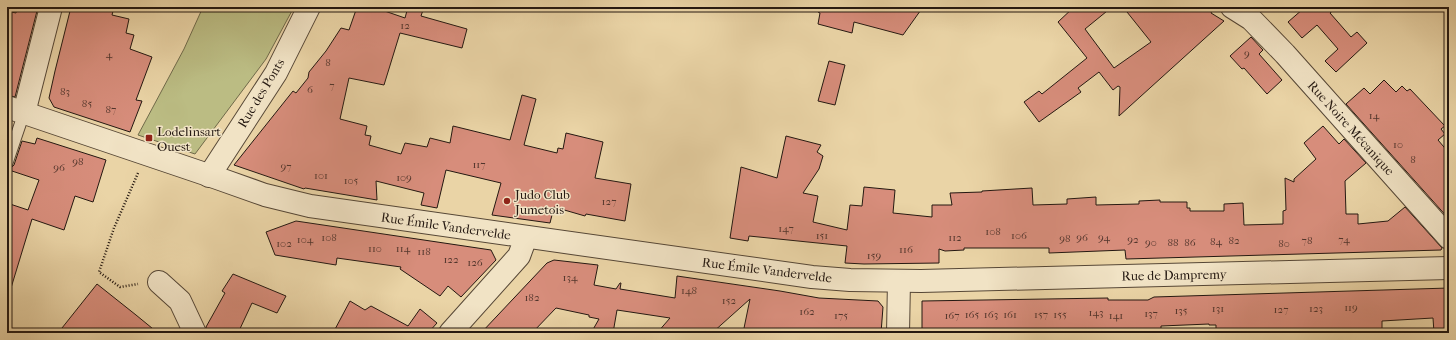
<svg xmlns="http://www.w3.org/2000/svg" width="1456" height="340" font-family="'IM FELL French Canon',serif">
<rect width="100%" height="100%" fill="#ead4a6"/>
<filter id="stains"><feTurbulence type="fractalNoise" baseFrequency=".005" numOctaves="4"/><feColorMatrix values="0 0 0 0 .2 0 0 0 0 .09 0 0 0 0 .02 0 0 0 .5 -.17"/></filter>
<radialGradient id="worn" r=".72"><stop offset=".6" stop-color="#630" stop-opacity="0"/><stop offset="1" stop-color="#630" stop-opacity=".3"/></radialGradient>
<!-- green -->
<polygon fill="#bbbc83" stroke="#706a4a" points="203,7 294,7 266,59 195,154 138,135 184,49"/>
<!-- building -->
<g fill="#d78d7b" stroke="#241811">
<polygon points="17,7 38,7 15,97 7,95 7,11 16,13"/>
<polygon points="71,7 114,7 112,15 129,19 126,33 134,35 130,49 152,57 136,100 142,101 130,132 54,107 49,98 55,71"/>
<polygon points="357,7 373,7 405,18 408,7 424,7 421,16 467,29 462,48 400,33 384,85 349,78 340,119 367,126 365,135 371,136 369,145 401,154 405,143 427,147 430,138 450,143 453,126 510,140 522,95 536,99 524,145 557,153 558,148 563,149 566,133 603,142 595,178 631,184 625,221 586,214 585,216 554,207 550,223 492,215 501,183 446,170 437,208 421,205 424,193 376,181 377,200 305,188 304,189 234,165 293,91 296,93 308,78 309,72 326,51 341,28 349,30"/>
<polygon points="819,7 923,7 903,35 854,22 852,33 818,24 820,13 818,12"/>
<polygon points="1074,7 1112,7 1085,29 1114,68 1151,42 1123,7 1214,7 1211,13 1224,21 1119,116 1120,87 1118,86 1113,90 1099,72 1078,88 1081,92 1039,122 1024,102 1039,91 1042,94 1087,58 1058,22"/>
<polygon points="1301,7 1337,7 1330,13 1351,37 1357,32 1367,43 1336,72 1325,61 1338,49 1317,25 1302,38 1288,22 1303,9"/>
<polygon points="1251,37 1263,50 1259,54 1282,80 1267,94 1244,68 1242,69 1230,56"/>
<polygon points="829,61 845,65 835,105 818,101"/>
<polygon points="1384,80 1396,92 1402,86 1407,91 1410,89 1445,126 1441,129 1445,134 1438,140 1449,153 1449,219 1346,104 1364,88 1370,94"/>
<polygon points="1323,126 1339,144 1344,139 1366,163 1345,181 1346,214 1358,214 1358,224 1388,221 1405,207 1442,248 1441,250 1126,259 1125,250 1049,253 1049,248 964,248 964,250 945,251 939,249 939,263 864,264 845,263 847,246 749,236 748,241 730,238 741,167 777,178 786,136 821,145 817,152 823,156 819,169 803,193 818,196 813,222 847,230 850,205 862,206 864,187 895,190 893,213 932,217 932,205 952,205 950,193 982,192 982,191 1032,188 1033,205 1067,204 1067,199 1096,197 1096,205 1139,204 1139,201 1160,200 1160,202 1187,202 1187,208 1190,208 1190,211 1224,211 1224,204 1243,203 1244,225 1283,224 1283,211 1286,210 1285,178 1294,182 1294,179 1316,159 1304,143"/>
<polygon points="37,138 106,160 93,202 75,196 64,230 32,219 11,288 7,287 7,203 28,210 39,180 9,170 14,165 22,141 35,144"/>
<polygon points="296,221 491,250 496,260 461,297 448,286 440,296 400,269 401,267 337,258 336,265 275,255 266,232"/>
<polygon points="554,260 598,265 594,285 616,289 620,283 621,283 620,289 675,298 677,276 780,291 819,298 878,301 883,307 881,333 743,333 750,299 712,333 657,333 670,318 617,310 613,333 591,333 599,319 589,317 589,315 556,308 532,333 481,333 547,263"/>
<polygon points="233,274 286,296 277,313 252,303 238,333 207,333 206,327 225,293 222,291"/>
<polygon points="97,284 136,315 158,333 58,333"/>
<polygon points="1449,288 1449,333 1434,333 1433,318 1382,321 1382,333 1216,333 1216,325 1209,325 1209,324 1161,326 1161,333 922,333 922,301 1108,298 1108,300 1148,300 1154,297"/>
<polygon points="350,301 365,310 371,306 408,326 420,309 437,323 428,333 333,333"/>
</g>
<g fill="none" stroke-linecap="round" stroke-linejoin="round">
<!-- lane casing -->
<g stroke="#564736" stroke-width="13">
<polyline id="lane" points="7,163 24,113"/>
</g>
<!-- street casing -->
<g stroke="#564736" stroke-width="24">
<g id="street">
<polyline points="1232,7 1251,19 1285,54 1449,238"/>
<polyline points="7,107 217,178 265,195 310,206 812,277 850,280 921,281 1449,268"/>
<polyline points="24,113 51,7"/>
<polyline points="209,176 276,73 309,7"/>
<polyline points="159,282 180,301 195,333"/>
<polyline points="450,333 519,256 526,237"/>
<polyline points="898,333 899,281"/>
</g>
</g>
<!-- path -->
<polyline stroke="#241811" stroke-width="2.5" stroke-dasharray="1 2" stroke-linecap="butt" points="138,173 114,228 99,272 120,287 138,284"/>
<!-- lane -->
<use href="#lane" stroke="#f1e3c5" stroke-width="11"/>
<!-- street -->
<use href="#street" stroke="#f1e3c5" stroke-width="22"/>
</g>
<!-- markers -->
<g fill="#8f2418" stroke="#f1e3c5" stroke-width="1.5">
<rect x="145" y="134" width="8" height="8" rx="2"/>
<circle cx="507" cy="201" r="4"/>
</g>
<g text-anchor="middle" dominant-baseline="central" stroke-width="3" stroke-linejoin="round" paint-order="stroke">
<!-- number labels -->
<g font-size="11" fill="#51352c">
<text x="405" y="25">12</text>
<text x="1247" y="53">9</text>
<text x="109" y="54">4</text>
<text x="328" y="62">8</text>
<text x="332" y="85">7</text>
<text x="310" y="89">6</text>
<text x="65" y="91">83</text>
<text x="87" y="103">85</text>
<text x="111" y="109">87</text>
<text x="1374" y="115">14</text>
<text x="1398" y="144">10</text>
<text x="1413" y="159">8</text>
<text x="78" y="161">98</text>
<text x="479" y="164">117</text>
<text x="286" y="166">97</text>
<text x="59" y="167">96</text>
<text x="321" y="175">101</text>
<text x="404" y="177">109</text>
<text x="351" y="180">105</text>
<text x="609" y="201">127</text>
<text x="786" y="228">147</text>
<text x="993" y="231">108</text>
<text x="822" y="235">151</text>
<text x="1019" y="235">106</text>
<text x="329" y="237">108</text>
<text x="955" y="237">112</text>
<text x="1082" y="237">96</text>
<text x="1104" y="237">94</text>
<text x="1065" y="238">98</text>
<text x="305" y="239">104</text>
<text x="1133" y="239">92</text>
<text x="1344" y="239">74</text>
<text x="1234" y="240">82</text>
<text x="1307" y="240">78</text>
<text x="1216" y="241">84</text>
<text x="1151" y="242">90</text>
<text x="1173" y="242">88</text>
<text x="1190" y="242">86</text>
<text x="284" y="243">102</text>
<text x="1284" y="243">80</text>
<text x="375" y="248">110</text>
<text x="403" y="248">114</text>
<text x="906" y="249">116</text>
<text x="424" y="251">118</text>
<text x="874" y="255">159</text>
<text x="451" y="259">122</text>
<text x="475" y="262">126</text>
<text x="570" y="277">134</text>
<text x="689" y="290">148</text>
<text x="532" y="297">182</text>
<text x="729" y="300">152</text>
<text x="1351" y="307">119</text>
<text x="1218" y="308">131</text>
<text x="1316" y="308">123</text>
<text x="1281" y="309">127</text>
<text x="1181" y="310">135</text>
<text x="807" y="311">162</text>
<text x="1096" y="312">143</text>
<text x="1151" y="313">137</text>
<text x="972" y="314">165</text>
<text x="991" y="314">163</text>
<text x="1010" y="314">161</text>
<text x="1041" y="314">157</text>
<text x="1060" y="314">155</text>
<text x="841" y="315">175</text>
<text x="952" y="315">167</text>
<text x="1116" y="315">141</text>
</g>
<!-- street labels -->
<g font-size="13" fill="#241811" stroke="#f1e3c5">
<text transform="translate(261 93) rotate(-59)">Rue des Ponts</text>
<text transform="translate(1351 128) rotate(48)">Rue Noire Mécanique</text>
<text transform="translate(446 226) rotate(8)">Rue Émile Vandervelde</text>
<text transform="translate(767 270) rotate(7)">Rue Émile Vandervelde</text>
<text transform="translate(1174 275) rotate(-1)">Rue de Dampremy</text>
</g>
<!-- poi labels -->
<g font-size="13" fill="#241811" stroke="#f1e3c5" text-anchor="start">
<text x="157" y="131">Lodelinsart<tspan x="157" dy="15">Ouest</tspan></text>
<text x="515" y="194">Judo Club<tspan x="515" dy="15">Jumetois</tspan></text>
</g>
</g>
<!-- margin -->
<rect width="1456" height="340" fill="none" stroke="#ead4a6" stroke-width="24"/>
<rect x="8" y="8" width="1440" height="324" fill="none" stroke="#241811" stroke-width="2"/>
<rect x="12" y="12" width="1432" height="316" fill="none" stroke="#241811"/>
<rect width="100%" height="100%" filter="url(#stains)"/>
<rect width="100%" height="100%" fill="url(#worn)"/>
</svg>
